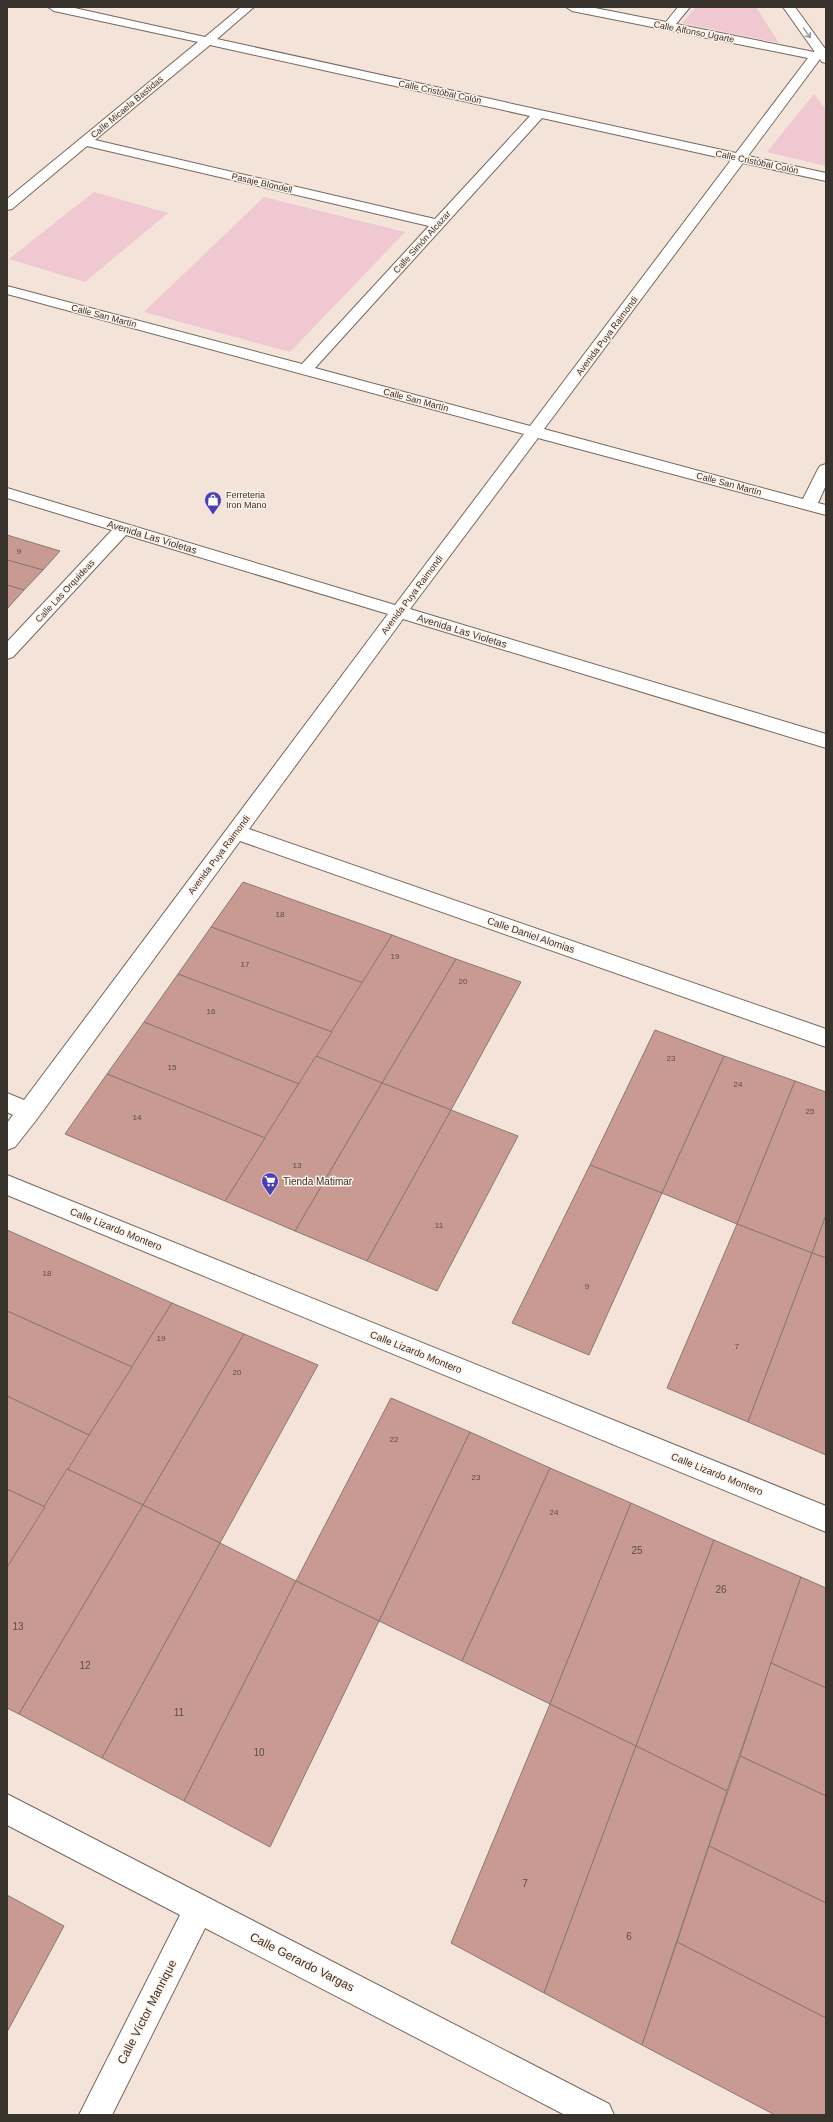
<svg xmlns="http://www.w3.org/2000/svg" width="833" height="2122" font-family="Arial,sans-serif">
<rect width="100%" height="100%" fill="#f3e3d8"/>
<!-- green -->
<g fill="#f0c8d1">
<polygon points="696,7 756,7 779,43 682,23"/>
<polygon points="814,94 826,110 826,166 767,152"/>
<polygon points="94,192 168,213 85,282 9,259"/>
<polygon points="264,197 405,232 290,352 144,312"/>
</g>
<!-- building -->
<g fill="#c89a92" stroke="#8a7874">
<polygon points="7,535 60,551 43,570 7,560"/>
<polygon points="7,560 43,570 24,590 7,585"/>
<polygon points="7,585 24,590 7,609"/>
<polygon points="243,882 392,935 363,983 211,927"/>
<polygon points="211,927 363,983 332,1032 178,974"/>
<polygon points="392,935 456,959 382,1083 316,1056"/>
<polygon points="456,959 521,982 451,1110 382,1083"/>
<polygon points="178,974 332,1032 299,1084 144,1022"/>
<polygon points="144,1022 299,1084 265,1138 107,1074"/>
<polygon points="655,1030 724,1056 662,1193 590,1165"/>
<polygon points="316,1056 382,1083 295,1231 225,1201"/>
<polygon points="724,1056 795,1081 737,1224 662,1193"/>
<polygon points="107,1074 265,1138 225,1201 65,1134"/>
<polygon points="795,1081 826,1092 826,1215 812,1253 737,1224"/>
<polygon points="382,1083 451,1110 367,1261 295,1231"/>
<polygon points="451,1110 518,1136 437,1291 367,1261"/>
<polygon points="590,1165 662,1193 589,1355 512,1323"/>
<polygon points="826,1215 826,1258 812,1253"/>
<polygon points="737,1224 812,1253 748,1422 667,1388"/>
<polygon points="7,1230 172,1303 132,1367 7,1311"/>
<polygon points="812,1253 826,1258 826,1455 748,1422"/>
<polygon points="172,1303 244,1334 143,1505 67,1469"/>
<polygon points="7,1311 132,1367 89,1435 7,1396"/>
<polygon points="244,1334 318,1365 220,1543 143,1505"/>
<polygon points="7,1396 89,1435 45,1507 7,1489"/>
<polygon points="391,1398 470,1432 379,1621 296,1581"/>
<polygon points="470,1432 550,1468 462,1661 379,1621"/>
<polygon points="550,1468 631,1503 550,1704 462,1661"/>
<polygon points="67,1469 143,1505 19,1714 7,1708 7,1567"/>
<polygon points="7,1489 45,1507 7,1567"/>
<polygon points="631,1503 714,1540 636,1746 550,1704"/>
<polygon points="143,1505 220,1543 102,1758 19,1714"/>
<polygon points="714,1540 801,1577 727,1791 636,1746"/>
<polygon points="220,1543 296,1581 184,1801 102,1758"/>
<polygon points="801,1577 826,1588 826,1688 771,1663"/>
<polygon points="296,1581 379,1621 270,1847 184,1801"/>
<polygon points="771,1663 826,1688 826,1796 740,1756"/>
<polygon points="550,1704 636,1746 544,1993 451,1943"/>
<polygon points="636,1746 727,1791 642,2045 544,1993"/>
<polygon points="740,1756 826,1796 826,1903 709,1846"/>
<polygon points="709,1846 826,1903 826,2018 677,1942"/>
<polygon points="7,1895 64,1926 7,2032"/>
<polygon points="677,1942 826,2018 826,2115 775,2115 642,2045"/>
</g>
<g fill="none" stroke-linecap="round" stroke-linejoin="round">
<!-- minor casing -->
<g stroke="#76685e" stroke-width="2">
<g id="minor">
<path d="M48,7H70L205,37L241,7H254L217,39L736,153L808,58L572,11L566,7H590L666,22L678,7H690L676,24L814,52L821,48L825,49V55L820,59L748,156L826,173V181L743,163L544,429L803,499L818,469L820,466L826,464V485L818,503L826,505V515L538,438L410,609L826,734V748L403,619L249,829L826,1029V1047L240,841L37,1119L15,1147L7,1150V1123L13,1115L7,1112V1093L24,1100L388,614L126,535L13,657L7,659V642L112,530L7,498V488L395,605L524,434L7,294V286L302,364L429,226L87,146L12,209L7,210V199L198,42L54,11ZM210,45L530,116L435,219L95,140ZM542,118L731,160L530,426L315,368Z"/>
<polygon points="7,1175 826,1506 826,1532 7,1195"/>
<polygon points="7,1794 609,2104 614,2115 565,2115 205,1928 112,2115 79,2115 180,1915 7,1825"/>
</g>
</g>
<!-- major casing -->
<g stroke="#76685e" stroke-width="2">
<polygon id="major" points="783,7 795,7 826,50 826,63 822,62"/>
</g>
<!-- minor -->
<use href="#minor" fill="#fff" fill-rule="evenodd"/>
<!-- major -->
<use href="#major" fill="#fff" fill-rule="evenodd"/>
</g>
<!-- one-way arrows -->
<defs><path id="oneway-shaft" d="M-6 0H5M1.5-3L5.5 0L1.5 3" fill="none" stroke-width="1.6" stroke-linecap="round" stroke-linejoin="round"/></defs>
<use stroke="#9c9996" href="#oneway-shaft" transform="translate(807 33) rotate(55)"/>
<!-- icons -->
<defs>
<g id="shop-pin" transform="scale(0.9)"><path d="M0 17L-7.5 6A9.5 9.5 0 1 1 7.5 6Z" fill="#4c3eb5" stroke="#fef1e8"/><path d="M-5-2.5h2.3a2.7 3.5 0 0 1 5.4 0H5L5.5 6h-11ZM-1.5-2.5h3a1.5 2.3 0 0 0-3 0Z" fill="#fff"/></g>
<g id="supermarket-pin" transform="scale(0.9)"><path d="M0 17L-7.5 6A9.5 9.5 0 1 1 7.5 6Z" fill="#4c3eb5" stroke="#fef1e8"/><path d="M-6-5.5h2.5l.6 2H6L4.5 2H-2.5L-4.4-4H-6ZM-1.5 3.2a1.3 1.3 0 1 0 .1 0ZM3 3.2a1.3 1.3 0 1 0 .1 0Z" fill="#fff"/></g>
</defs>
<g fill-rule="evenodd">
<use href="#shop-pin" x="213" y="500"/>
<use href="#supermarket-pin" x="270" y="1181"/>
</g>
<g text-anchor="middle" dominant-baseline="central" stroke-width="3" stroke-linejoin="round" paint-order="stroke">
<!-- number labels -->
<g font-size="8" fill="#5d4d47">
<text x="19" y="551">9</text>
<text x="280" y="914">18</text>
<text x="395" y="956">19</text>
<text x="245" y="964">17</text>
<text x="463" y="981">20</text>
<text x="211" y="1011">16</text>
<text x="671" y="1058">23</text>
<text x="172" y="1067">15</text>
<text x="738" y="1084">24</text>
<text x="810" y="1111">25</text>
<text x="137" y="1117">14</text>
<text x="297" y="1165">13</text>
<text x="439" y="1225">11</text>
<text x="47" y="1273">18</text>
<text x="587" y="1286">9</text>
<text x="161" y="1338">19</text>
<text x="737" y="1346">7</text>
<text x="237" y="1372">20</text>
<text x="394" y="1439">22</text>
<text x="476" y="1477">23</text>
<text x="554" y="1512">24</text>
</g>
<!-- far-street labels -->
<g font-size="9" fill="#39332e" stroke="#fef1e8">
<text transform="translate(694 32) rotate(11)">Calle Alfonso Ugarte</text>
<text transform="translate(440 92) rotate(12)">Calle Cristóbal Colón</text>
<text transform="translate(127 107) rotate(-40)">Calle Micaela Bastidas</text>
<text transform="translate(757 162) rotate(12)">Calle Cristóbal Colón</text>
<text transform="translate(262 183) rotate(13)">Pasaje Blondell</text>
<text transform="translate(422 242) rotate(-48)">Calle Simón Alcazar</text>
<text transform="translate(104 316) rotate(15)">Calle San Martín</text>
<text transform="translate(607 336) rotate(-53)">Avenida Puya Raimondi</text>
<text transform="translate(416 400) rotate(15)">Calle San Martín</text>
<text transform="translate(729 484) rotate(15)">Calle San Martín</text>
<text transform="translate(65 591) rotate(-47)">Calle Las Orquídeas</text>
<text transform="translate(412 595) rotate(-53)">Avenida Puya Raimondi</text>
<text transform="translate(219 855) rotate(-53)">Avenida Puya Raimondi</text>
</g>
<!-- far-poi labels -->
<g font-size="9" fill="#39332e" stroke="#fef1e8" text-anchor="start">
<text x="226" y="495">Ferreteria<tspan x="226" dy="10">Iron Mano</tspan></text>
</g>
<!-- street labels -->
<g font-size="10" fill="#39332e" stroke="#fef1e8">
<text transform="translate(152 537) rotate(17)">Avenida Las Violetas</text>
<text transform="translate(462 631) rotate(17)">Avenida Las Violetas</text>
<text transform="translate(531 935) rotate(19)">Calle Daniel Alomias</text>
<text transform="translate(116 1229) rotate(22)">Calle Lizardo Montero</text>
<text transform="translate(416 1352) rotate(22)">Calle Lizardo Montero</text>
<text transform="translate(717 1474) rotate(22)">Calle Lizardo Montero</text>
</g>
<!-- poi labels -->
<g font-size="10" fill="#39332e" stroke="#fef1e8" text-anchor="start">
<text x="283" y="1181">Tienda Matimar</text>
</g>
<!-- near-number labels -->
<g font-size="10" fill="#5d4d47">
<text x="637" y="1550">25</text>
<text x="721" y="1589">26</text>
<text x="18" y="1626">13</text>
<text x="85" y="1665">12</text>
<text x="179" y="1712">11</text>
<text x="259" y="1752">10</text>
<text x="525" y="1883">7</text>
<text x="629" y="1936">6</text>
</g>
<!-- near-street labels -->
<g font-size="12" fill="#39332e" stroke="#fef1e8">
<text transform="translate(302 1962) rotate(27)">Calle Gerardo Vargas</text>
<text transform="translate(147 2012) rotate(-63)">Calle Víctor Manrique</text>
</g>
</g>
<!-- border -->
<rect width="833" height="2122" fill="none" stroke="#39332e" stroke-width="16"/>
</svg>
